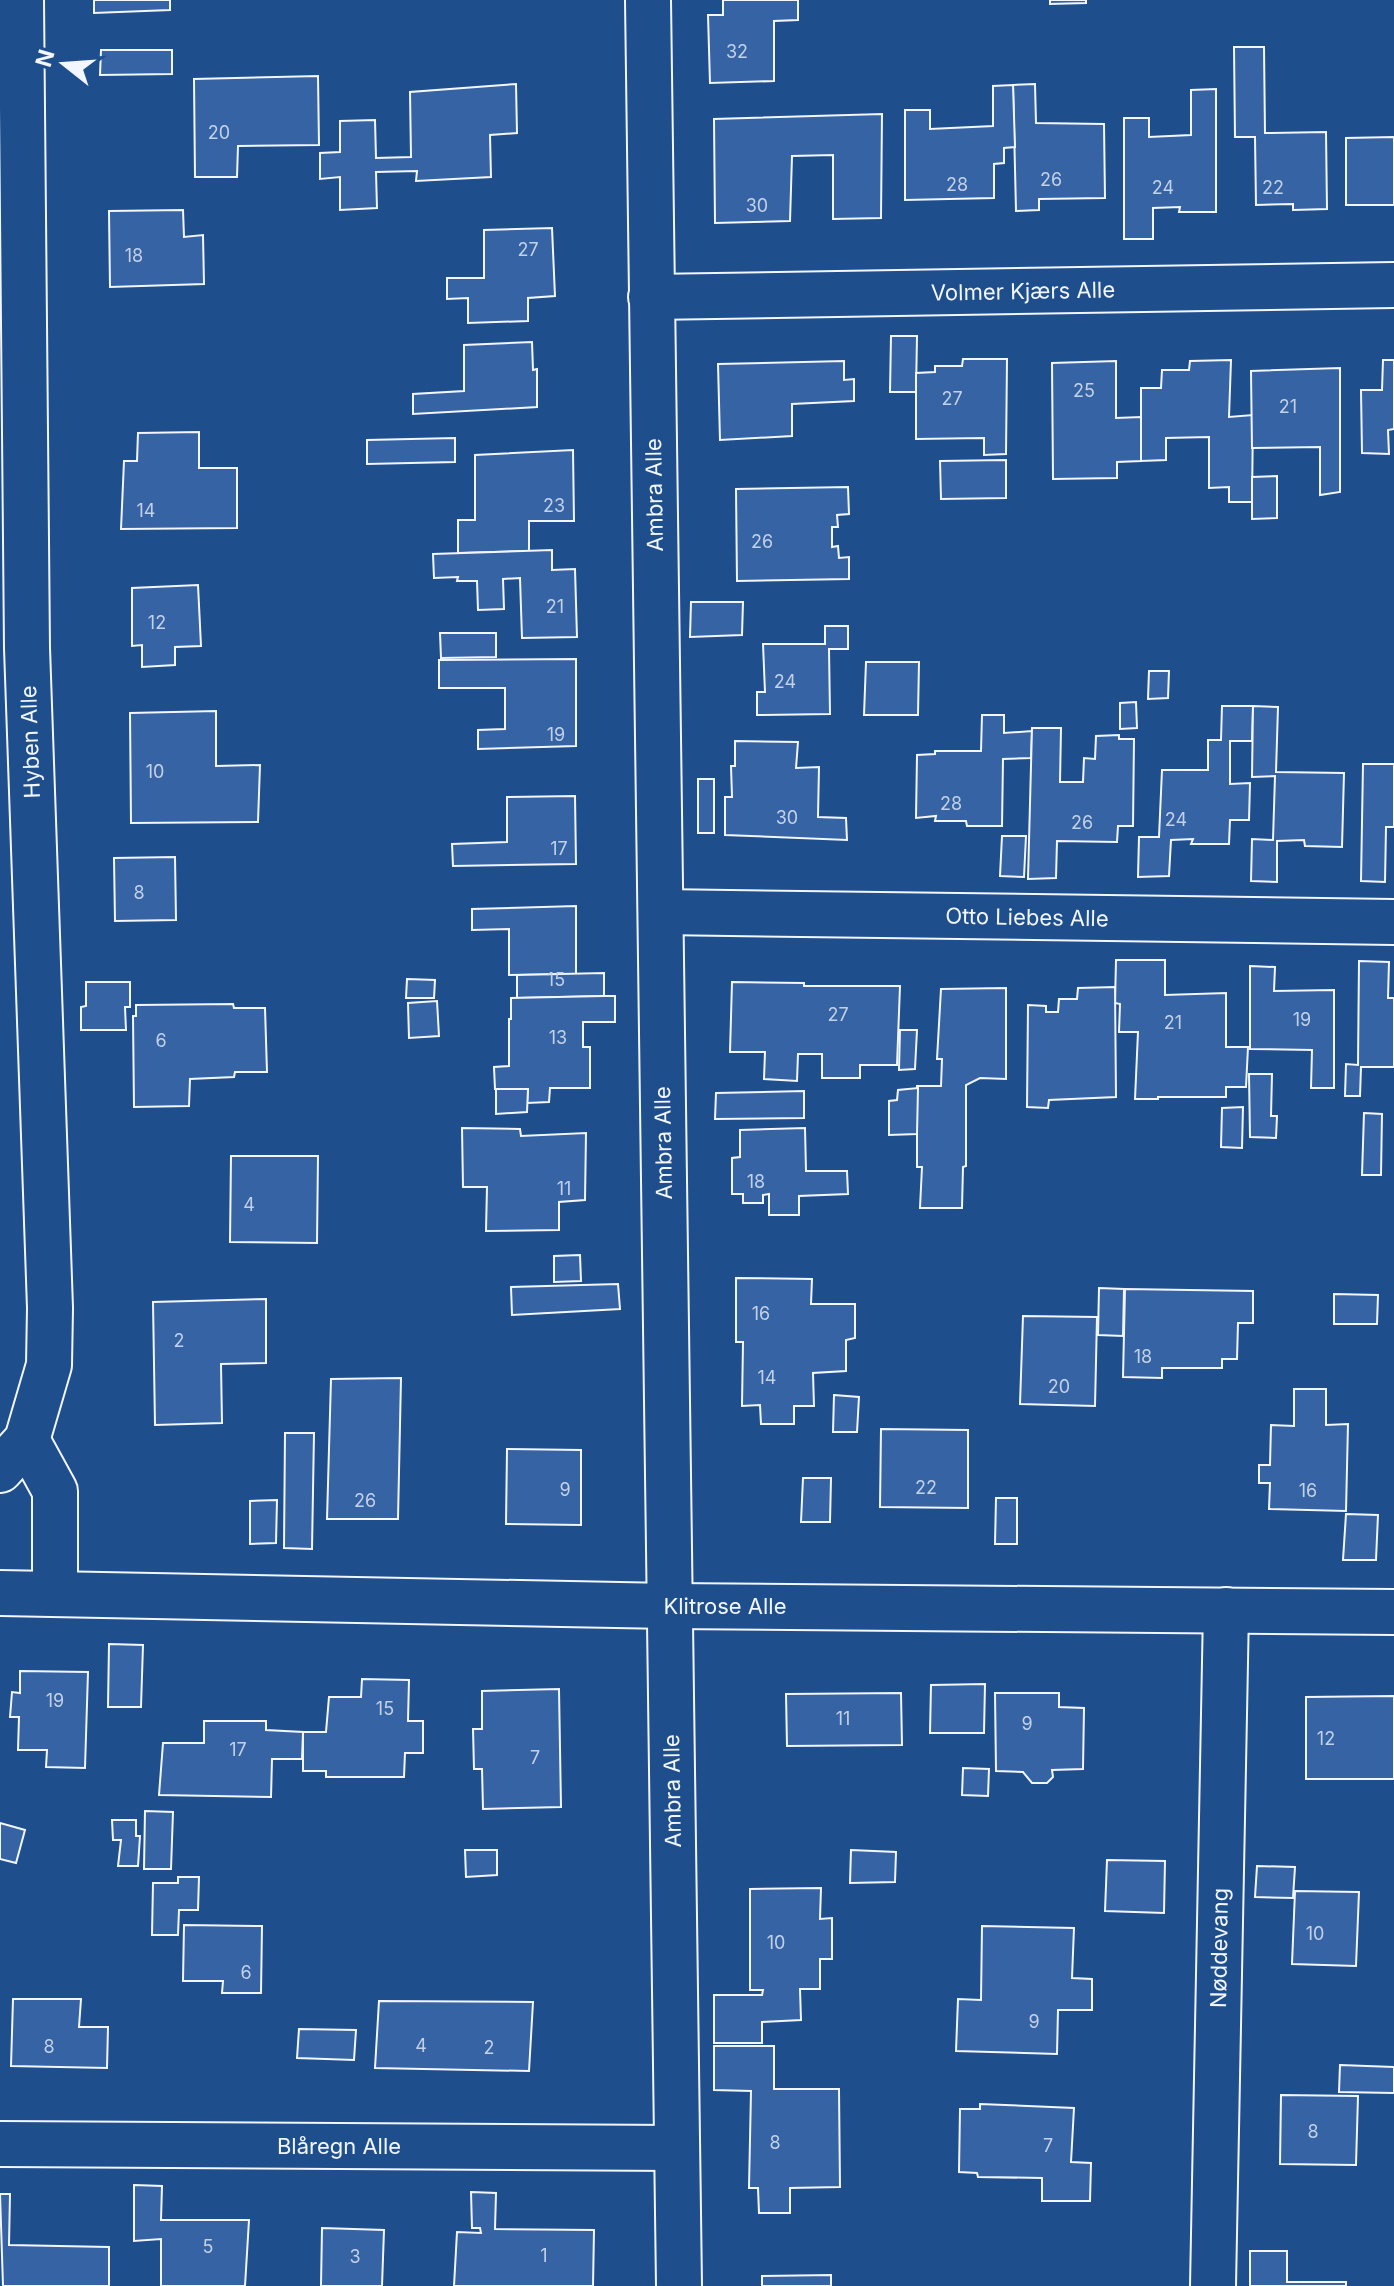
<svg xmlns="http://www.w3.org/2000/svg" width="1394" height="2286" font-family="Inter,sans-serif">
<rect width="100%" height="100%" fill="#1f4e8c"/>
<!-- building -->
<g fill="#3563a3" stroke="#f2f6ff" stroke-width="2">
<polygon points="94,0 170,0 170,10 94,13"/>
<polygon points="723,0 798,0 798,20 774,21 774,81 710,83 708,15 723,15"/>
<polygon points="1050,0 1086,0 1086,3 1050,4"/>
<polygon points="1234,47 1264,47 1265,133 1326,132 1327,209 1293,210 1293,204 1256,205 1255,137 1235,137"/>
<polygon points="101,50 172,50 172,74 100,75"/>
<polygon points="318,76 319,145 238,146 237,177 195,177 194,79"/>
<polygon points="516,84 517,133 490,135 491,177 416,181 417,171 376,172 377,208 340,210 340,177 320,179 320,153 340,152 340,121 375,120 376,158 411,157 410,92"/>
<polygon points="1035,84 1036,123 1104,124 1105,198 1039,199 1039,210 1016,211 1013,85"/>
<polygon points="1013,85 1015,147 1004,148 1004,163 994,164 994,198 905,200 905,110 930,110 930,129 993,126 993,86"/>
<polygon points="1216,89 1216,212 1179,212 1180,207 1153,208 1153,239 1124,239 1124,118 1149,118 1149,137 1191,135 1191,90"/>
<polygon points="882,114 881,218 833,219 833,155 792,156 790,221 715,223 714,119"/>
<polygon points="1394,137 1394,205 1346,205 1346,138"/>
<polygon points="183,210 184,237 203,235 204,284 110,287 109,211"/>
<polygon points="552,228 555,296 528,298 528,321 468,323 468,298 447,299 447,278 484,278 484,230"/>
<polygon points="891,336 917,336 916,392 890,392"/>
<polygon points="532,342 533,370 537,369 537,407 413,414 413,394 464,391 464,345"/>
<polygon points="963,359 1007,359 1006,454 984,455 984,438 916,439 916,373 935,372 935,366 962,366"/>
<polygon points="1231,360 1229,417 1253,415 1252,502 1229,502 1229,487 1209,488 1209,437 1166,438 1166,460 1141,461 1141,388 1161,388 1162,370 1189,370 1190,361"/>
<polygon points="1383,360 1394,360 1394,429 1388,430 1389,454 1362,453 1361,390 1382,390"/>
<polygon points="844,361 844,380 854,379 854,401 792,404 792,436 720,440 718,364"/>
<polygon points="1116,361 1116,418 1141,417 1141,461 1117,462 1117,478 1053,479 1052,363"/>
<polygon points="1340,368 1340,492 1320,495 1320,447 1252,448 1251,371"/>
<polygon points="199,432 199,468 237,468 237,528 121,529 124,461 137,461 138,433"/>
<polygon points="455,438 455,462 367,464 367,440"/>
<polygon points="573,450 574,521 529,521 529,551 458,553 458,520 475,520 475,455"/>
<polygon points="1006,460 1006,498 941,499 940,461"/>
<polygon points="1277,476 1277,518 1252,519 1252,477"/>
<polygon points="848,487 849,514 837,515 838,527 832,527 832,547 838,546 839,558 849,557 849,579 737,581 736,489"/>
<polygon points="552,550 552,570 575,569 577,637 522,638 520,578 503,579 504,609 478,610 477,581 457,581 458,577 434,578 433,554"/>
<polygon points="198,585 201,646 175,647 175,665 142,667 142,645 132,646 132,588"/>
<polygon points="691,602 743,602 742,635 690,637"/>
<polygon points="825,626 848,626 848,649 829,649 830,714 757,715 757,692 765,692 763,644 825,644"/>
<polygon points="440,633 496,633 496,657 441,658"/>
<polygon points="576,659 576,746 478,749 478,730 505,729 505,688 439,688 439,660"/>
<polygon points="866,662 919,662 918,715 864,715"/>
<polygon points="1149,671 1169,671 1168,698 1148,699"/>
<polygon points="1136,702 1137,728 1120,729 1120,703"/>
<polygon points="1222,706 1253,706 1252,741 1230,741 1230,784 1250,783 1249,820 1230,820 1229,844 1191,844 1193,839 1171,840 1169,876 1138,877 1139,837 1159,837 1162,770 1208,770 1208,740 1221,740"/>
<polygon points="1253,706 1278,707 1276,772 1344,773 1342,847 1305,846 1304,840 1277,841 1277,882 1251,881 1252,839 1273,840 1275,776 1252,777"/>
<polygon points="216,711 216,766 260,765 258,822 131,823 130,713"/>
<polygon points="982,715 1004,715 1004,733 1032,731 1031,758 1003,759 1002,826 967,826 966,821 935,821 936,816 916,818 917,755 935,754 935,751 981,751"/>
<polygon points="1032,728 1061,728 1060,782 1083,782 1084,758 1095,759 1096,736 1119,735 1119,739 1134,739 1133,826 1118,826 1117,842 1057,841 1056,878 1028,879"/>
<polygon points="735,741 798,742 796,768 819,767 818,817 846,818 847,840 725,835 725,797 732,797 731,766 735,766"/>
<polygon points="1363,764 1394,764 1394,827 1386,827 1385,882 1361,881"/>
<rect x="698" y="779" width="16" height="54"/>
<polygon points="575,796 576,864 453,866 452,844 507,842 507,797"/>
<polygon points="1002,836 1026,836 1024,877 1000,876"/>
<polygon points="175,857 176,920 115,921 114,858"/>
<polygon points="576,906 576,974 509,975 509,929 472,930 472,909"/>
<polygon points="1116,960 1165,960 1165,995 1226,993 1226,1047 1248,1047 1246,1087 1226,1087 1226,1097 1158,1097 1158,1099 1135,1099 1138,1032 1119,1032 1120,1004 1115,1003"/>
<polygon points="1359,961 1389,962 1388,998 1394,998 1394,1067 1361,1067 1360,1096 1345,1096 1346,1064 1358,1065"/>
<polygon points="1250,966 1275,967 1274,991 1334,990 1334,1088 1311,1088 1312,1050 1250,1049"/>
<polygon points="604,973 604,996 517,998 517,975"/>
<polygon points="407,979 435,980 434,998 406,998"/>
<polygon points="86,982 130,982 130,1007 125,1007 126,1030 81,1030 81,1007 86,1006"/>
<polygon points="732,982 804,983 804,986 900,986 897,1065 860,1065 860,1078 822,1078 822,1054 798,1054 797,1081 764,1079 765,1052 730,1052"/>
<polygon points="1115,987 1116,1097 1049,1100 1048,1108 1027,1107 1028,1005 1046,1006 1046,1012 1058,1012 1059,999 1077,999 1078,988"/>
<polygon points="1006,988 1006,1079 980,1078 966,1085 966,1166 963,1167 962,1208 920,1208 922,1167 917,1167 917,1086 941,1086 942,1059 937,1059 941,989"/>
<polygon points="604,996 615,996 615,1022 583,1022 583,1047 590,1047 590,1088 550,1088 549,1102 527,1103 528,1089 495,1089 494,1067 509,1066 509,1019 511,1019 511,998"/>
<polygon points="437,1001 439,1036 409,1038 408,1003"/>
<polygon points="233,1004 234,1008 265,1008 267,1072 235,1072 234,1077 190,1079 189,1106 134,1107 133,1016 136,1016 136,1005"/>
<polygon points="900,1030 917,1030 915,1069 899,1070"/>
<polygon points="1249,1074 1272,1074 1271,1116 1277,1116 1276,1138 1250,1137"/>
<polygon points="918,1088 917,1134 889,1135 889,1101 897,1100 898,1090"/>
<polygon points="496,1089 528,1089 527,1112 496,1114"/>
<polygon points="804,1091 804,1118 715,1119 716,1093"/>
<polygon points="1243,1107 1242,1148 1221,1147 1222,1108"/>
<polygon points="1364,1113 1382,1114 1381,1175 1362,1175"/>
<polygon points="462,1128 520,1129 521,1136 586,1133 585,1200 559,1202 559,1230 486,1231 487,1187 463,1187"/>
<polygon points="805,1128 806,1171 847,1171 848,1194 799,1196 799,1215 769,1215 769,1194 763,1195 763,1203 743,1203 743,1194 732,1194 732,1158 740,1157 740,1130"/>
<polygon points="231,1156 318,1156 317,1243 230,1242"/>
<polygon points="580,1255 581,1281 554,1282 554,1256"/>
<polygon points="736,1278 812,1279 811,1304 855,1304 855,1338 846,1340 846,1371 813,1373 814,1406 794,1406 794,1424 761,1424 760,1405 742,1406 743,1342 736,1342"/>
<polygon points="618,1284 620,1309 512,1315 511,1287"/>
<polygon points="1099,1288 1124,1289 1123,1336 1098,1335"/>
<polygon points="1125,1289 1253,1291 1253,1323 1238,1323 1237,1359 1222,1359 1222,1368 1162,1368 1162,1378 1123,1377"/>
<polygon points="1334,1294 1378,1295 1377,1324 1334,1324"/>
<polygon points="266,1299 266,1363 221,1364 222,1423 155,1425 153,1302"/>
<polygon points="1023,1316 1097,1317 1095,1406 1020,1404"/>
<polygon points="401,1378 398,1519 327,1519 331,1379"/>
<polygon points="1294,1389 1326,1389 1326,1425 1348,1424 1346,1511 1269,1509 1270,1483 1259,1483 1259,1465 1270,1465 1271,1425 1294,1426"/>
<polygon points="834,1395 859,1397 857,1432 833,1432"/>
<polygon points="881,1429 968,1430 968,1508 880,1507"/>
<polygon points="285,1433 314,1433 312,1549 284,1548"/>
<polygon points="507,1449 581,1450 581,1525 506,1524"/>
<polygon points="803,1478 831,1478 830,1522 801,1522"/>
<polygon points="996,1498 1017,1498 1017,1544 995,1544"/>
<polygon points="277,1500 276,1543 250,1544 250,1501"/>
<polygon points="1346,1514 1378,1515 1376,1560 1343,1560"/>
<polygon points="109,1644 143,1645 141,1707 108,1707"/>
<polygon points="20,1671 88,1672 85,1768 46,1767 47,1750 18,1750 19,1717 10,1717 12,1692 20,1693"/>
<polygon points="362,1679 409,1680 408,1721 423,1721 423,1753 405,1753 404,1777 326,1777 326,1771 303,1771 303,1732 326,1732 329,1697 361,1697"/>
<polygon points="985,1684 984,1733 930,1733 931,1685"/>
<polygon points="559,1689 561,1807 483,1809 482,1769 474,1769 473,1729 482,1729 482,1691"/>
<polygon points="901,1693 902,1745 787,1746 786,1694"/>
<polygon points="995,1693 1059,1693 1059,1707 1084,1708 1083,1769 1052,1770 1053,1777 1047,1783 1032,1783 1023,1772 996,1771"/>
<polygon points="1394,1696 1394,1779 1306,1779 1306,1697"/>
<polygon points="204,1721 266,1721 266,1730 303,1732 302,1759 272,1759 271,1797 159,1795 163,1743 204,1743"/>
<polygon points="963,1768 989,1769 988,1796 962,1795"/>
<polygon points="145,1811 173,1812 171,1869 144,1869"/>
<polygon points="112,1820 136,1820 136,1836 140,1836 138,1866 118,1866 121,1840 113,1840"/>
<polygon points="0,1823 25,1830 16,1863 0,1859"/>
<polygon points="465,1850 497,1850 497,1875 466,1877"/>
<polygon points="851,1850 896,1852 895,1882 850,1883"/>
<polygon points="1107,1860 1165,1861 1164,1913 1105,1911"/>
<polygon points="1257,1866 1295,1867 1293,1898 1255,1897"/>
<polygon points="178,1877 199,1877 198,1910 179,1910 178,1935 152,1935 153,1883 178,1883"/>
<polygon points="821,1888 820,1919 832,1918 832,1959 820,1959 820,1989 800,1989 801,2020 762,2022 762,2043 714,2043 714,1995 762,1995 763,1990 750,1990 750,1889"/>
<polygon points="1295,1891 1359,1892 1356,1966 1292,1964"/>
<polygon points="184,1925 262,1926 261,1993 222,1993 223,1981 183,1981"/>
<polygon points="982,1926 1074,1928 1072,1978 1092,1979 1092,2010 1058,2010 1057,2054 956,2051 958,1999 981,2000"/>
<polygon points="13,1999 81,1999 79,2027 108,2027 107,2068 11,2066"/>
<polygon points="379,2001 533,2002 529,2071 375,2068"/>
<polygon points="299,2029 356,2030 354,2060 297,2058"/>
<polygon points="714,2046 774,2046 774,2089 839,2089 840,2187 790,2188 790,2213 759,2213 758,2188 749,2188 751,2091 714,2090"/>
<polygon points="1340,2065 1394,2067 1394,2093 1339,2092"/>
<polygon points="1281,2095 1358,2096 1356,2165 1280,2164"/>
<polygon points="980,2104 1074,2108 1071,2162 1091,2163 1090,2201 1042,2201 1042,2178 978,2177 977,2173 959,2172 960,2109 980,2109"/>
<polygon points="134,2185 162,2186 161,2220 249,2220 245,2286 161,2286 161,2239 134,2241"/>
<polygon points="471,2192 496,2193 495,2229 594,2230 593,2286 454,2286 457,2232 481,2233 480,2228 472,2228"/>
<polygon points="0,2194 10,2194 9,2245 109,2247 109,2286 3,2286"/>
<polygon points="322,2228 384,2230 382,2286 321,2286"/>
<polygon points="1250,2251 1287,2251 1287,2282 1346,2282 1346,2286 1250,2286"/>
<polygon points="831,2275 831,2286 762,2286 762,2276"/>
</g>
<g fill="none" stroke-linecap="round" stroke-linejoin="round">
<!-- minor casing -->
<g stroke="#f2f6ff" stroke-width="48">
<g id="minor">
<polyline points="648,0 679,2286"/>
<polyline points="651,297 1394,285"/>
<polyline points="661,912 1394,922"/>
<polyline points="27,1440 55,1491 55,1593"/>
<polyline points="0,1470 27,1440 49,1365 50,1308 27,648 21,0"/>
<polyline points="0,1593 669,1606 1394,1612"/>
<polyline points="0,2144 677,2148"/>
<polyline points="1213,2286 1226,1610"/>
</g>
</g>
<!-- minor -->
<use href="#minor" stroke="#1f4e8c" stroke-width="44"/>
</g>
<g text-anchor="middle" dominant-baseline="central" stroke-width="6" stroke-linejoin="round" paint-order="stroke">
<!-- number labels -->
<g font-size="18" fill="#c3d1e8">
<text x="737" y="51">32</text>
<text x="219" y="132">20</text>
<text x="1051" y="179">26</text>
<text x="957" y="184">28</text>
<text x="1163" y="187">24</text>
<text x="1273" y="187">22</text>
<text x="757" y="205">30</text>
<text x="528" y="249">27</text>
<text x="134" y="255">18</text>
<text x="1084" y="390">25</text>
<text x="952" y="398">27</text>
<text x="1288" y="406">21</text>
<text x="554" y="505">23</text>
<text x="146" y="510">14</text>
<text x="762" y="541">26</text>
<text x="555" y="606">21</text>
<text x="157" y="622">12</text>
<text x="785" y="681">24</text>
<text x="556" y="734">19</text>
<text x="155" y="771">10</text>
<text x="951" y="803">28</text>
<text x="787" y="817">30</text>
<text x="1176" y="819">24</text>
<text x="1082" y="822">26</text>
<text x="559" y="848">17</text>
<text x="139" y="892">8</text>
<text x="556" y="979">15</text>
<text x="838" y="1014">27</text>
<text x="1302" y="1019">19</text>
<text x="1173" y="1022">21</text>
<text x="558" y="1037">13</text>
<text x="161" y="1040">6</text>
<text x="756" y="1181">18</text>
<text x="564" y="1188">11</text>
<text x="249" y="1204">4</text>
<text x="761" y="1313">16</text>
<text x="179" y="1340">2</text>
<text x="1143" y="1356">18</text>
<text x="767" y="1377">14</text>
<text x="1059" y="1386">20</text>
<text x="926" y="1487">22</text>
<text x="565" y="1489">9</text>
<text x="1308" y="1490">16</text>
<text x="365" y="1500">26</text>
<text x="55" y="1700">19</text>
<text x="385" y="1708">15</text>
<text x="843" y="1718">11</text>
<text x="1027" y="1723">9</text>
<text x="1326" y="1738">12</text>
<text x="238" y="1749">17</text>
<text x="535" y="1757">7</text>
<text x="1315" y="1933">10</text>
<text x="776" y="1942">10</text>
<text x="246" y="1972">6</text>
<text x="1034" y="2021">9</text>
<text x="421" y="2045">4</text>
<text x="49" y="2046">8</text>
<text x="489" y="2047">2</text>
<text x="1313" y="2131">8</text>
<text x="775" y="2142">8</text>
<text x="1048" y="2145">7</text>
<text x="208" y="2246">5</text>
<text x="544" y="2255">1</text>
<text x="355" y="2256">3</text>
</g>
<!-- street labels -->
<g font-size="22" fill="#f2f6ff" stroke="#1f4e8c">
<text transform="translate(1023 291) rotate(-1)">Volmer Kjærs Alle</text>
<text transform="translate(654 495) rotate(-91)">Ambra Alle</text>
<text transform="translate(30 742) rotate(-92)">Hyben Alle</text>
<text transform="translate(1027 917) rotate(1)">Otto Liebes Alle</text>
<text transform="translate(663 1143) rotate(-91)">Ambra Alle</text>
<text x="725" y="1606">Klitrose Alle</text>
<text transform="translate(672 1791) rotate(-91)">Ambra Alle</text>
<text transform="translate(1219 1948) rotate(-89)">Nøddevang</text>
<text x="339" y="2146">Blåregn Alle</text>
</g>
</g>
<!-- north arrow -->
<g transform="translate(64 64) rotate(287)" stroke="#1f4e8c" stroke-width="6" paint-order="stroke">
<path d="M0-6L14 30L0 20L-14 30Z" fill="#f2f6ff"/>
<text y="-12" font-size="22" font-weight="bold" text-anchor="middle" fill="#f2f6ff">N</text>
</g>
</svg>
